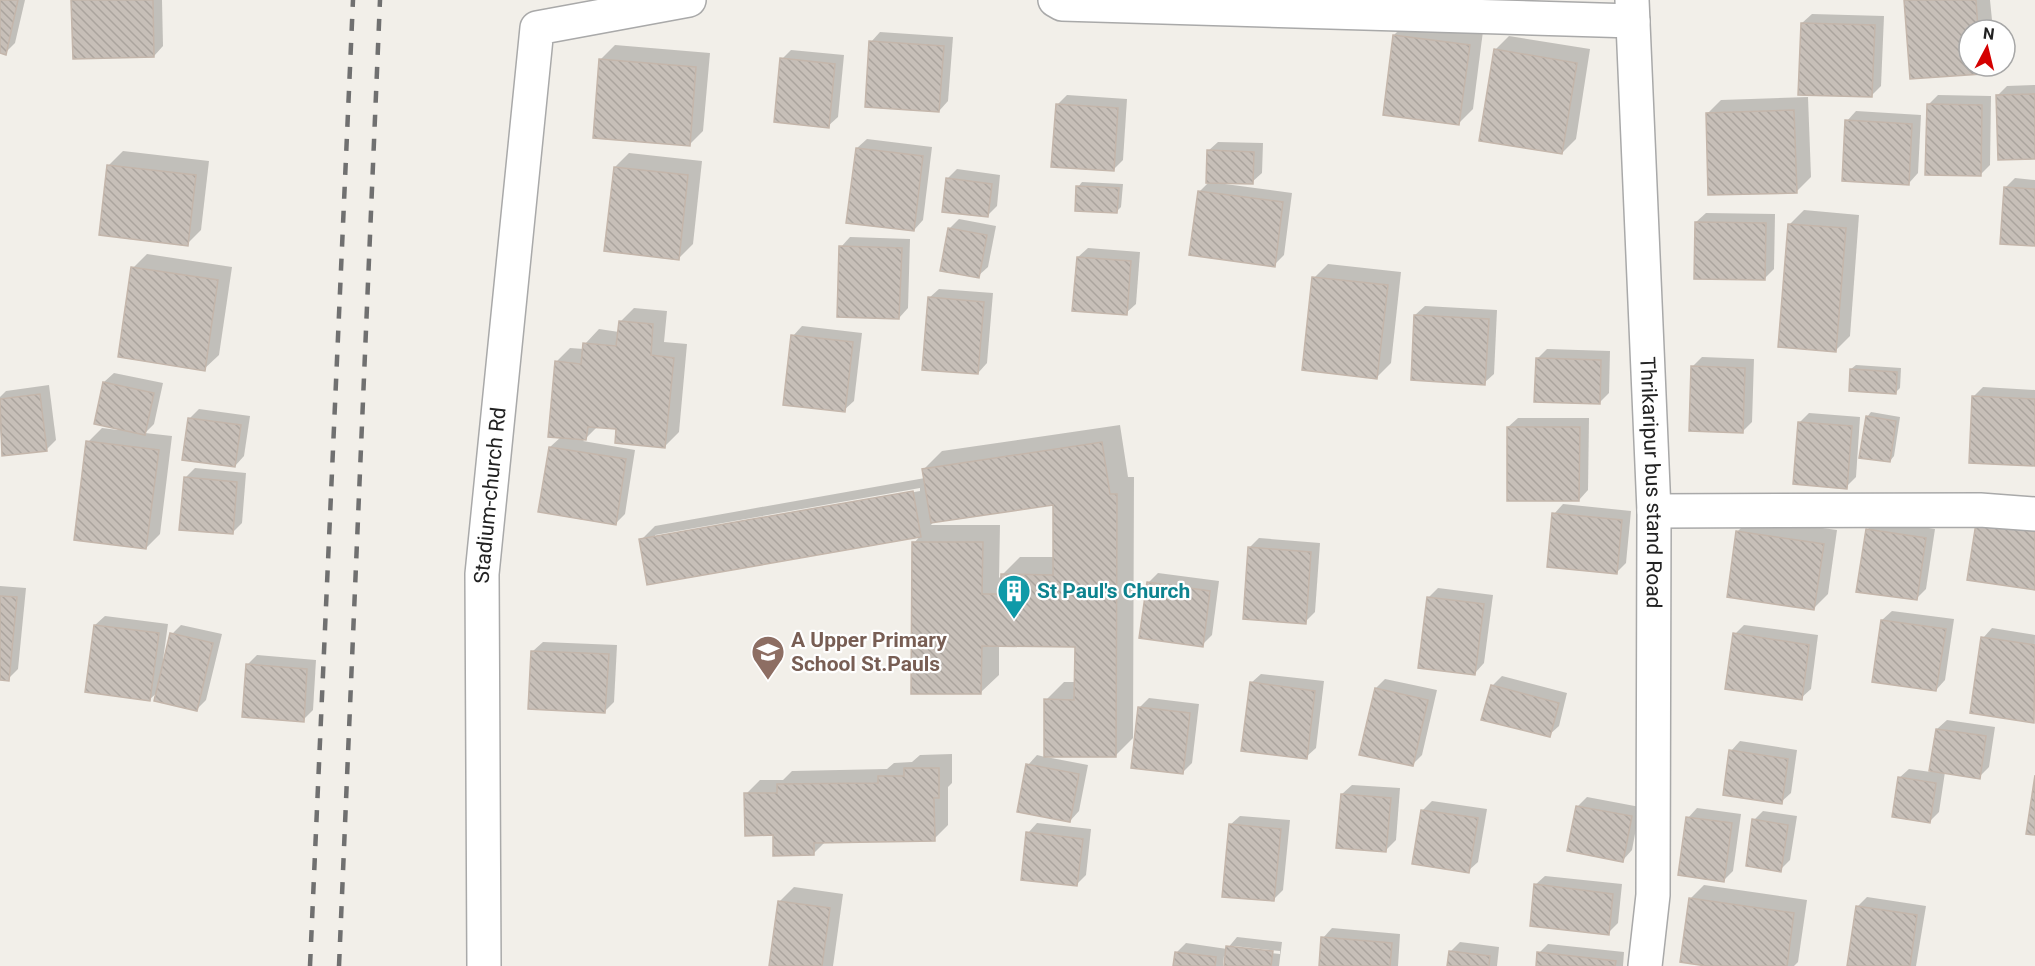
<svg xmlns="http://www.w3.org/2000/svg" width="2035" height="966" font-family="Roboto,sans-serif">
<defs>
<pattern id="building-back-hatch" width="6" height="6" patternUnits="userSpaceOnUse" patternTransform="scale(1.5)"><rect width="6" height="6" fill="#c7bfb8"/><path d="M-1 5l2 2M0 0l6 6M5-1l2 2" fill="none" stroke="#aba49e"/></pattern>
</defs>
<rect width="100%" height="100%" fill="#f2efe9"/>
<!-- shadow -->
<g fill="#0003" fill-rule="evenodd">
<polygon points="0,0 25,0 15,43 5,53 0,52"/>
<polygon points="73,0 162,0 163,46 154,56"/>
<polygon points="1906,0 1990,0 1993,30 1969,30 1969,66 1988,66 1981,73 1912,78"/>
<polygon points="1812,14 1884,16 1881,86 1871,96 1802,23"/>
<polygon points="1408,21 1483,31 1473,109 1459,123 1394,35"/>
<polygon points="880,32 953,37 948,101 939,111 871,42"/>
<polygon points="1509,36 1590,49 1576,139 1562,153 1495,50"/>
<polygon points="615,45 710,53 703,131 689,145 601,59"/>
<polygon points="791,50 844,55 838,117 828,126 782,59"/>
<polygon points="2035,85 2035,158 1997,96 2007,86"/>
<polygon points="1067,95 1127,99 1123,160 1113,170 1058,104"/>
<polygon points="1938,95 1991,96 1990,165 1980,175 1929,104"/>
<polygon points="1808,97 1811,177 1797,191 1707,114 1721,100"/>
<polygon points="1856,111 1921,115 1918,173 1909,183 1847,121"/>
<polygon points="867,139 932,147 923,220 914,230 857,148"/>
<polygon points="1218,142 1263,143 1262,173 1252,182 1225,182 1225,184 1292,193 1284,255 1274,265 1199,192 1208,183 1208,151"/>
<polygon points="123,151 209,161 201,230 187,244 109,165"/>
<polygon points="629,153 702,161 693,244 679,258 615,167"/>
<polygon points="957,169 1000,175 997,206 987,216 947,179"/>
<polygon points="2015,178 2035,180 2035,244 2005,188"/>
<polygon points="1082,182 1123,184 1121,207 1117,211 1078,187"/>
<polygon points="1804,210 1859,215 1850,336 1836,350 1790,224"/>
<polygon points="1706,213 1775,214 1774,269 1764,279 1696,222"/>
<polygon points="959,219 996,226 988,267 978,276 949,229"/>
<polygon points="850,237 910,239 908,308 899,318 841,247"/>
<polygon points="1088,248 1140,252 1136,304 1126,313 1078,257"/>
<polygon points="147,254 232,267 219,355 204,369 133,268"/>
<polygon points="1328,264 1401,272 1391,363 1377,377 1314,278"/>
<polygon points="939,289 993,293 987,363 978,373 929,298"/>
<polygon points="1425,306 1497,310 1494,374 1484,383 1415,315"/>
<polygon points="634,308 667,311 664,342 687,344 679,432 665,446 618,428 598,426 583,441 635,450 625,514 615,524 550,447 561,437 556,362 570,348 584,349 585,344 599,329 619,332 620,322"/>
<polygon points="802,326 862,333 854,401 844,410 793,336"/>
<polygon points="1547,349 1610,351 1609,393 1599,403 1537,359"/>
<polygon points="1702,357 1754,359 1752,422 1742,432 1692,367"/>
<polygon points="1856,365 1901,368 1900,388 1896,392 1851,369"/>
<polygon points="114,373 163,383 154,424 145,433 172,436 160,534 146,548 88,442 102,428 118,430 104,382"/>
<polygon points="49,385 56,440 46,450 3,455 0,430 0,397 6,391"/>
<polygon points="1983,387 2035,390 2035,464 1973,397"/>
<polygon points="199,409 250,416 244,456 235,466 190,418"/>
<polygon points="1871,412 1900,417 1894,456 1890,461 1867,417"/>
<polygon points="1809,413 1860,417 1856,477 1846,487 1800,422"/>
<polygon points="1518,418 1589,418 1588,490 1579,500 1508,427"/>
<path d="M1120,425L1128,477H1134L1133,738L1115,756L1046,757L1088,765L1079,811L1070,821L1028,765L1037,755L1045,757L1046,700L1064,682H1076V645H999V675L981,692L914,543L921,535L649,584L641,540L655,526L925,478L924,469L942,451ZM920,488V491L655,538V535ZM1055,503L1054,557H1020L999,578L1000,525H931L934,521Z"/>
<polygon points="195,468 246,473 242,523 232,533 185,478"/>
<polygon points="1563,504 1631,511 1626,563 1616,573 1554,514"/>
<polygon points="1751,518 1837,530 1828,594 1814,608 1737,532"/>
<polygon points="1877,520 1935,529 1926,589 1916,599 1867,530"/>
<polygon points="1259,538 1320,543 1315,612 1305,622 1249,548"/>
<polygon points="1158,573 1219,581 1212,635 1202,645 1148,583"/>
<polygon points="0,586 26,588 18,669 8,679 0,678"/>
<polygon points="1438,588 1493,595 1484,663 1475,673 1428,598"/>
<polygon points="1892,611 1954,619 1945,680 1936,690 1882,620"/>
<polygon points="105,616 168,624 163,660 166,660 172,634 181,625 222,634 206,700 196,710 159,691 150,699 95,625"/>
<polygon points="1744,625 1818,635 1811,689 1801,698 1735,634"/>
<polygon points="1992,628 2035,635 2034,722 1983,638"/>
<polygon points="543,642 617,645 614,702 605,711 533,651"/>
<polygon points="257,655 316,660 313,710 303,720 247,665"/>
<polygon points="1261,674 1324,681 1316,748 1306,757 1251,683"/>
<polygon points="1502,676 1567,693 1559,726 1549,735 1492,686"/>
<polygon points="1385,679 1437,690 1422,755 1412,765 1376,688"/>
<polygon points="1149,698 1199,704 1192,763 1182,773 1140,707"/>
<polygon points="1947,720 1995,727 1989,767 1979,777 1945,772 1939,812 1930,821 1899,778 1909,769 1931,772 1937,729"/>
<polygon points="1740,741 1797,750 1791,793 1781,802 1731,751"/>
<polygon points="952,754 952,783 948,787 948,825 934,839 826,841 814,853 774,833 746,794 760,780 783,780 792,771 887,769 894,763 912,762 920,755"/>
<polygon points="1352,785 1400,788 1396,840 1386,850 1342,794"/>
<polygon points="1587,797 1640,807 1632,850 1623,860 1577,807"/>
<polygon points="1432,801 1487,809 1478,862 1468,871 1423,810"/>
<polygon points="1697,808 1741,814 1733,871 1723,881 1688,818"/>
<polygon points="1763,811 1797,816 1790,860 1780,870 1754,820"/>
<polygon points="1240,816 1290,820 1283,890 1273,900 1230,825"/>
<polygon points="1037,823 1091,829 1086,875 1077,884 1028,833"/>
<polygon points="1545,876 1622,884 1618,923 1608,933 1535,885"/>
<polygon points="1704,885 1807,900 1798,962 1794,966 1716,966 1690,899"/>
<polygon points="794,887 843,894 833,966 771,966 780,901"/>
<polygon points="1867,897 1926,906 1916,966 1849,966 1857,907"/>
<polygon points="1332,928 1400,934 1398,966 1320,966 1323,938"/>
<path d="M1237,937L1282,942L1279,966H1226L1227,957L1224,956L1223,966H1175L1176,953L1186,943L1227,949ZM1234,946L1280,951V954L1234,949Z"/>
<polygon points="1460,942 1499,947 1497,966 1449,966 1450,952"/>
<polygon points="1548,944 1624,952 1623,966 1537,966 1539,953"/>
</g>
<!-- building -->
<g fill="url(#building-back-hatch)" stroke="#c4b6ab" stroke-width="1.5">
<polygon points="0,0 18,0 6,55 0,53"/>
<polygon points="71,0 153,0 154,57 73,59"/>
<polygon points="1904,0 1976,0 1978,30 1969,30 1969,66 1981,66 1982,74 1910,79"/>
<polygon points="1801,23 1875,25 1872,97 1798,95"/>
<polygon points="1393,35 1470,45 1459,125 1383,115"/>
<polygon points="869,41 944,46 939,112 865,107"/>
<polygon points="1494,49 1577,63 1562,154 1479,141"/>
<polygon points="780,58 835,64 829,128 774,122"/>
<polygon points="599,59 696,67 690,146 593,138"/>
<polygon points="2035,94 2035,159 1998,160 1996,95"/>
<polygon points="1056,104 1118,108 1114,171 1051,167"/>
<polygon points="1927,104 1982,105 1981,176 1925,175"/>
<polygon points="1794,110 1797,193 1708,195 1706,113"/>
<polygon points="1845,120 1912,124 1909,185 1842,181"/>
<polygon points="856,148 923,156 914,231 846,223"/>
<polygon points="1207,150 1254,152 1253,184 1206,183"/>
<polygon points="107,165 196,175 188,246 99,235"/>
<polygon points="614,167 688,175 679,260 604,251"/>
<polygon points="946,178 992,184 988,217 942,212"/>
<polygon points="1076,186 1119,188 1117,213 1075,211"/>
<polygon points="2004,187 2035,189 2035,246 2000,244"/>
<polygon points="1198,191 1283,202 1275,267 1189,255"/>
<polygon points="1695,222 1766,223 1765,280 1694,279"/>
<polygon points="1788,224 1846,228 1836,352 1778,347"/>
<polygon points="948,228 987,235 979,278 940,271"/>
<polygon points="839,246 902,248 899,319 837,317"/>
<polygon points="1077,257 1131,261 1127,315 1072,311"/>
<polygon points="131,267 218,280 205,371 118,357"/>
<polygon points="1312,277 1388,285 1377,379 1302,370"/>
<polygon points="928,297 984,302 978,374 922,370"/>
<polygon points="1414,315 1489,319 1485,385 1411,380"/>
<polygon points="619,321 653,324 651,355 674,358 665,448 615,443 616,429 588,427 586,440 548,437 555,361 581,364 583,343 616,346"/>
<polygon points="791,335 853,342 845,412 783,405"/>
<polygon points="1536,358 1601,360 1600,404 1534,402"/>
<polygon points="1691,366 1745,368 1743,433 1689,431"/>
<polygon points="1850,369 1897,372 1896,394 1849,391"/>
<polygon points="103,382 154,393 145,435 94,424"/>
<polygon points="40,394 47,451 2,456 0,399"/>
<polygon points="1972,396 2035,399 2035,466 1969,463"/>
<polygon points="1866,416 1896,421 1890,462 1859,458"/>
<polygon points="188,418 241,425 235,467 182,460"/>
<polygon points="1798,422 1852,426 1847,489 1793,484"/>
<polygon points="1507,427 1580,427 1579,501 1507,501"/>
<polygon points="86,441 159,450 146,549 74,540"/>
<polygon points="1102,442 1110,494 1117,494 1116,757 1044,757 1044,699 1074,700 1075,647 982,646 981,694 911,694 912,542 983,542 982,594 1001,594 1001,574 1053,575 1053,505 931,523 922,469"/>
<polygon points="549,447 626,459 616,525 538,512"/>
<polygon points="184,477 237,482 233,534 179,530"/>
<polygon points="913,491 921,537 647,585 639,539"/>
<polygon points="1552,513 1622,520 1617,574 1547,567"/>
<polygon points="1976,523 2035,532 2035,590 1967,580"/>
<polygon points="1866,529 1926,538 1917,600 1856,592"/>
<polygon points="1736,531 1824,544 1814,610 1727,597"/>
<polygon points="1248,547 1311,552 1306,624 1243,619"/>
<polygon points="1147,582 1210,591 1203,647 1139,638"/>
<polygon points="0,596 17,597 9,681 0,680"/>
<polygon points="1427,597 1484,604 1475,675 1418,668"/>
<polygon points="1881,620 1946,629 1936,691 1872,682"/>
<polygon points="94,625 159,633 150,701 85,692"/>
<polygon points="170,633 213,643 197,711 154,701"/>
<polygon points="1733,633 1809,645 1802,700 1725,689"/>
<polygon points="1981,637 2035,645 2034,723 1970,713"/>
<polygon points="531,651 609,654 605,713 528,709"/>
<polygon points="246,664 307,669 304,722 242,717"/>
<polygon points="1250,682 1315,691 1307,759 1241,751"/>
<polygon points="1491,685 1559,703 1550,737 1481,720"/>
<polygon points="1375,688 1428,700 1413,766 1359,755"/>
<polygon points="1138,707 1190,713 1183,774 1131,768"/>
<polygon points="1936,729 1986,736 1980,779 1929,771"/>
<polygon points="1729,750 1788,759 1782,804 1723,795"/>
<polygon points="1026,764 1079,774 1070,822 1017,812"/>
<polygon points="904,768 939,768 939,798 934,798 935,841 814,843 814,855 773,856 773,835 745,836 744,793 777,793 777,784 878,783 878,776 904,776"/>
<polygon points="2035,775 2035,835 2026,834"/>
<polygon points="1898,777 1936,783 1930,823 1892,817"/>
<polygon points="1341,794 1391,798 1386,852 1336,848"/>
<polygon points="1576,806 1632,816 1623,862 1567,851"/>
<polygon points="1421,810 1478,818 1469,873 1412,864"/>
<polygon points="1686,817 1732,823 1724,882 1678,875"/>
<polygon points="1752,819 1788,825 1781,872 1746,866"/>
<polygon points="1229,824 1281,829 1274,901 1222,897"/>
<polygon points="1026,832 1083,839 1077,886 1021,880"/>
<polygon points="1534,884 1613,894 1609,935 1530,926"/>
<polygon points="1689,898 1794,913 1787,966 1706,966 1680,962"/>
<polygon points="778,901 830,908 822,966 769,966"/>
<polygon points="1856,906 1917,915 1910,966 1847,966"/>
<polygon points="1321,937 1392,943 1390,966 1319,966"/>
<polygon points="1226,946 1273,951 1271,966 1224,966"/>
<polygon points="1449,951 1490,956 1489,966 1447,966"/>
<polygon points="1175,952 1216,957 1215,966 1173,966"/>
<polygon points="1537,952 1616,961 1615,966 1536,966"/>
</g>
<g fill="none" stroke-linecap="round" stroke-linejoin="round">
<!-- street casing -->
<g stroke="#a9a9a9" stroke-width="36">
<g id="street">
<polyline points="1055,0 1062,4 1633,21"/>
<path id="s1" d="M1632,0L1654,511L1653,895L1645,966"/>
<polyline points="1654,511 1980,510 2035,514"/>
<path id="s2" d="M484,966L482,574L537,28L689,0"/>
</g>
</g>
<!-- street -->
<use href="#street" stroke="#fff" stroke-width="33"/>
<!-- rail -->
<g stroke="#707070" stroke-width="4.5" stroke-dasharray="12 12" stroke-linecap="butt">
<polyline points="310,966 353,0"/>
<polyline points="339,966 380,0"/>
</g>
</g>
<!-- icons -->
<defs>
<g id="building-pin" transform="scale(1.725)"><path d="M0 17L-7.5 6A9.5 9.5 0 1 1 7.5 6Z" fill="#0f9aa8" stroke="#fff"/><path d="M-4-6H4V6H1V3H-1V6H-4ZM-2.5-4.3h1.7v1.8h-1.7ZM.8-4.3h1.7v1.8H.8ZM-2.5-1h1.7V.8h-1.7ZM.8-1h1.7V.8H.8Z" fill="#fff"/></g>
<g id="school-pin" transform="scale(1.725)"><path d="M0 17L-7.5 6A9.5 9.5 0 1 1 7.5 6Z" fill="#8d6e63" stroke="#fff"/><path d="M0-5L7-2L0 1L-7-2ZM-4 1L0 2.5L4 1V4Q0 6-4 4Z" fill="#fff"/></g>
</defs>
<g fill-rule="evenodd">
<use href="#building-pin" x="1014" y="591"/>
<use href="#school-pin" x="768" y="652"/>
</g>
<g text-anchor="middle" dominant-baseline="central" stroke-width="4.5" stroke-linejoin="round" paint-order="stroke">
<!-- street labels -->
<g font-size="21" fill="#222" stroke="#fff">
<text stroke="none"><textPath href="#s1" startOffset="483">Thrikaripur bus stand Road</textPath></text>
<text stroke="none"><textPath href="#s2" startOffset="471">Stadium-church Rd</textPath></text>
</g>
<!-- culture labels -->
<g font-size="21" font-weight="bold" fill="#0d838f" stroke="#fff" text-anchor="start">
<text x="1037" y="591">St Paul's Church</text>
</g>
<!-- education labels -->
<g font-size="21" font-weight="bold" fill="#785e54" stroke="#fff" text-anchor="start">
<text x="791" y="640">A Upper Primary<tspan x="791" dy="24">School St.Pauls</tspan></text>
</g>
</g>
<!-- north arrow -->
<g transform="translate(1987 48) rotate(7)"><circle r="28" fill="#ffffff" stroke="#a7a7a7" stroke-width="1.5"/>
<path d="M0-4.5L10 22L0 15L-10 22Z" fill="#d40000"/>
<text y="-9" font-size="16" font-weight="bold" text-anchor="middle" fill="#222222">N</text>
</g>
</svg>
